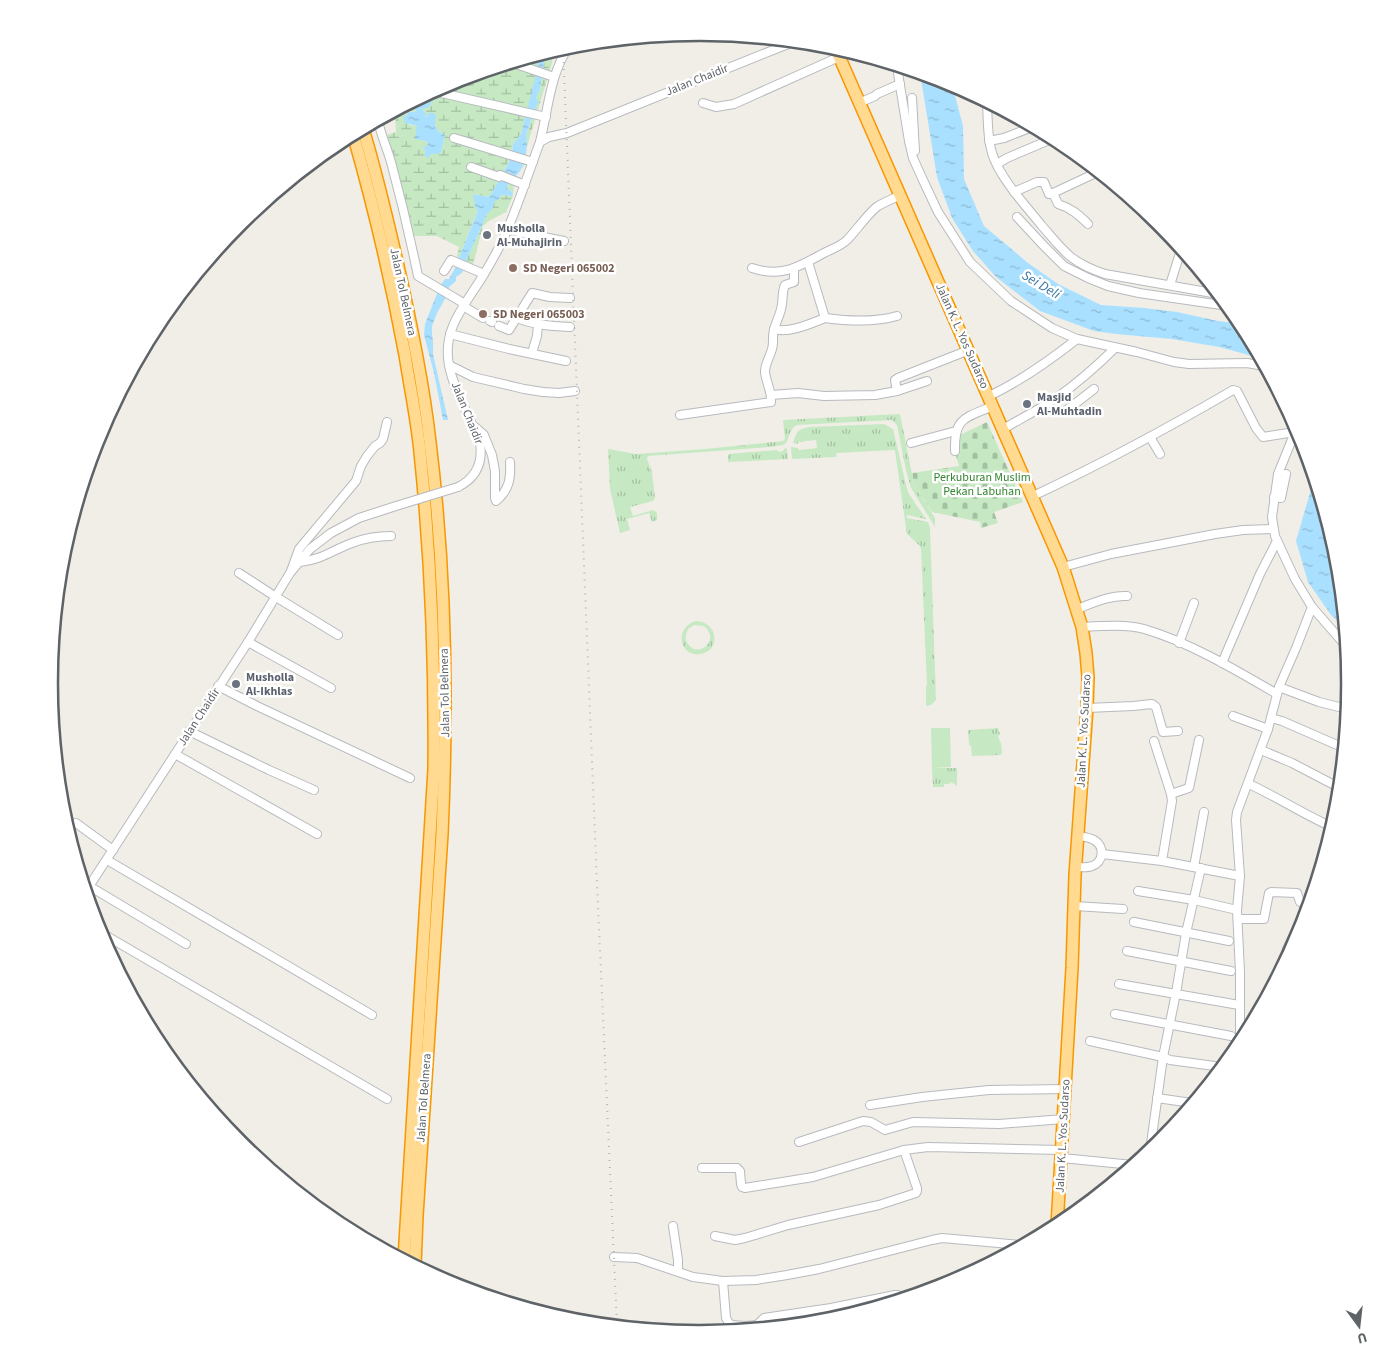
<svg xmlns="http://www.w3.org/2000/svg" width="1399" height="1366" font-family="'Source Sans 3',sans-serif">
<defs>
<pattern id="grass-tufts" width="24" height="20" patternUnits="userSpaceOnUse" patternTransform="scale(1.25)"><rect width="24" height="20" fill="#c6e9c3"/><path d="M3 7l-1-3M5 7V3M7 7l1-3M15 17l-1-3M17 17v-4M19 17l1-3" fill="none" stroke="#a4c0a2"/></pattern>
<pattern id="wetland-marsh" width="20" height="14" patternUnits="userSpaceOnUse" patternTransform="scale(1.25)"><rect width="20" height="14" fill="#c6e9c3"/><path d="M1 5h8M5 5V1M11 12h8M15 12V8" fill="none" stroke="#a4c0a2"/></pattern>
<pattern id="cemetery-stones" width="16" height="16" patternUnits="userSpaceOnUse" patternTransform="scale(1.25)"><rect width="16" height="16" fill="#c6e9c3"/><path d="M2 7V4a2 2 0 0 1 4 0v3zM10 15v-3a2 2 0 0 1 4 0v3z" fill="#a4c0a2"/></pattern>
<pattern id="water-ripples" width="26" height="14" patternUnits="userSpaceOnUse" patternTransform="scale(1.25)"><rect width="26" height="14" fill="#a9e0ff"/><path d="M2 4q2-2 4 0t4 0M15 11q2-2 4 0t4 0" fill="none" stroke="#8db9d2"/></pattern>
</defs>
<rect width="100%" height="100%" fill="#f1eee7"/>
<!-- grass -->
<g fill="url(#grass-tufts)" fill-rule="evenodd">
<path d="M900,414L914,484L935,518V527L911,488L906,470L897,425L892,420L797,425C787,430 791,441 783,445C779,446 774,446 770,447L648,456L647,459L652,472L655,498L653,501L630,507L633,516L653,510L657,513V520L652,522L649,513L627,519L630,530L620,533L610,489L608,449L636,454L705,449L783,441L785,439L783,420Z"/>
<path d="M884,424L893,429L906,485L909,494L926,519L907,515V518L928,522L930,528L936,700L931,705L926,706V686L927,685L921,549L920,546L907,534L895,451L894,450L837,453L836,457L792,459L791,447L798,448L799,450L817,448L816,440L798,442V444L793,443C797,431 797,430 809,427Z"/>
<polygon points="785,448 787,449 788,459 728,462 728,454 777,450 779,452 783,451"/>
<path d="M696,621C719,622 721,652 700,654C679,657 674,627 696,621ZM694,625L704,626C721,640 698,659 688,644C684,639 686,634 688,629Z"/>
<polygon points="998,728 1000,734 998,737 1001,743 1002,753 1001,755 972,756 971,746 969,745 968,730"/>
<polygon points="932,768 957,768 957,786 951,782 949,784 944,784 944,787 933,787"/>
</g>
<!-- wetland -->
<g fill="url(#wetland-marsh)">
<polygon points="553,51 552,63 526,150 527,162 518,174 514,184 513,196 506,212 489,221 483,226 473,265 465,263 485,219 485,216 494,202 501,195 512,196 513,193 507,188 506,185 509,181 516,178 525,162 527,142 526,134 530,126 531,118 535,108 536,98 540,89 545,57 548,56 547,53"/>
<polygon points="538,56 538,66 534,84 521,134 513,144 511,157 492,193 488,197 474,194 478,210 458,260 457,256 459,247 437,236 412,236 405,202 383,136 396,132 395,112 408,105 415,106 416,111 414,112 409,111 407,112 408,114 406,116 409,125 417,126 428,143 426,152 429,156 431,154 441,152 445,135 439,132 435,125 435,120 428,116 426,117 423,109 430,101 431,99 429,99 427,95 451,82"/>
</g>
<!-- cemetery -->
<polygon fill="url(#cemetery-stones)" points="987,422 1023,502 994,512 998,523 981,528 980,522 932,512 914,484 912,473 959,466 956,456 960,435"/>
<!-- green -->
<g fill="#c6e9c3">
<polygon points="931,728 950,728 951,767 932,768"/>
<polygon points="974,732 985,732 986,754 975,755"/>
</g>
<!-- water -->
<g fill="url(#water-ripples)">
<path d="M547,53L548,56L545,57L540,89L536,98L538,101V104L536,106V113L531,118C531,124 529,126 527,132C526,136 527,140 527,144C526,158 523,174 509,181V184L507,185V188L513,193L512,196L501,195L499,199L494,202L493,208L485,216V219L465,263C465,271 462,273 456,277V281L449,287V292L437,313L432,326V333L433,342V354L448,420H443L434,373L424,335L425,324L440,286L445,279H449L454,270L475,218L478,210L476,209L473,196L474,194L488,197L492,193L511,158L513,144L521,134L538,66L537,64L539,59L538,56Z"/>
<polygon points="920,73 952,84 963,126 964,179 984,226 1028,263 1058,284 1101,305 1144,308 1177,312 1218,321 1242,324 1260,358 1219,347 1172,339 1116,334 1094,331 1040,311 996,277 973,251 952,218 937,177"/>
<polygon points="427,95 429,99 433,98 433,101 430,102 431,104 428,108 425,108 423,109 424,112 427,114 425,116 426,117 431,112 436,115 435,125 439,132 445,135 441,152 438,154 431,154 428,158 424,155 426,152 423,148 427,146 428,143 426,141 415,139 417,126 405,123 403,117 406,116 408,114 407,112 414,112 416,111 415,106 408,105"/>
<polygon points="1314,479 1338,556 1345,628 1331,615 1308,582 1296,541"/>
</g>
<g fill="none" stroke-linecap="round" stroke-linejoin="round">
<!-- minor casing -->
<g stroke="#b7babe" stroke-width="10">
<g id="minor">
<polyline points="513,63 554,77"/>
<polyline points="897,67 909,141 913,158 922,178 938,212 970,262 1011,301 1052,328 1077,339 1137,352 1174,362 1189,364 1247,363 1264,366"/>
<polyline points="433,91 546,117"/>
<polyline points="912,98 915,151"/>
<polyline points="703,103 716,107 734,104 839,57"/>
<polyline points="859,103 875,96 877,94 900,84"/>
<path d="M987,103C988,119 987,137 992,153C999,177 1026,206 1042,226C1051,236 1060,248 1071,257C1081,265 1093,270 1105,274L1218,294"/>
<path d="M378,121C381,135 387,148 391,162C401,199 410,237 418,276L465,304"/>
<polyline points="454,138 533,162"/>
<polyline points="989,141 1004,138 1032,127"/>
<path d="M540,142C548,110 550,74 569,46"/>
<polyline points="997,164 1007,158 1054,138"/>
<polyline points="471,167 499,177 500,175 525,185"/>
<path d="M1014,192L1037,182H1044L1049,194L1053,193L1058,204C1071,208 1079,215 1088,224"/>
<polyline points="1053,193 1098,172"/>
<polyline points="1017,217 1043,245 1064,266 1088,278 1108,286 1139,293 1228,306"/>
<polyline points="508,230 564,241"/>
<path d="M752,268C782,278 798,267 824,253C832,249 841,246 847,240C856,231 869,212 878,206C885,202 892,199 899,196"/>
<polyline points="444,271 451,260 484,274"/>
<polyline points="1170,285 1181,250"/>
<polyline points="463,306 483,318"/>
<path d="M517,318C534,325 551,326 570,327"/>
<path d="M825,318C847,321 876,322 897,316"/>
<polyline points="490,321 492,322"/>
<polyline points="499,326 509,330 532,293 550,297 570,298"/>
<path d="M774,329C788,334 812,323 825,318L808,262"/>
<polyline points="450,334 509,349 566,361"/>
<polyline points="532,353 537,336 538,324"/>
<polyline points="449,365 473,377 524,389 543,392 559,393 575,391"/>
<polyline points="897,391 895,380 898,378 969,350"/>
<polyline points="771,395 798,393 824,396 875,395 897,391 927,381"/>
<path d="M989,396C1021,381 1049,361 1077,339"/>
<polyline points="1067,410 1094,389"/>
<path d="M680,415L771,402C772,392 766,382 765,372C765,363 770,357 772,349C774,343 772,336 774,330C776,321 781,314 782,304C783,298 782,291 785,285L794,282V268"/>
<polyline points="1295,425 1295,432 1278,474 1272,517 1275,536 1295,579 1312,607 1346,646"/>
<path d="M475,427L484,435L492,455L495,471V498L496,501C509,490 511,479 510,462"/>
<path d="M1003,429C1020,419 1038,410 1055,399C1076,384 1096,367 1115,348"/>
<polyline points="1150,437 1160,454"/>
<polyline points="911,443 956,431"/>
<path d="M955,451C954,417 965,418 993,406"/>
<path d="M458,487C476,478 483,463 480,443C471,419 453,389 449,365C442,330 464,306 481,279C491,263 501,245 508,228C520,200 529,171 540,142L549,137L567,133L793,42"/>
<path d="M1033,496C1101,464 1168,428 1233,390L1237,391L1256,428L1263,437L1295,432"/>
<polyline points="1274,497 1281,498 1286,474"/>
<path d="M300,562C321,560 333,550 352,543C365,538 378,536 391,536"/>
<polyline points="1063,567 1111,554 1215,534 1243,530 1273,529"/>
<polyline points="291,571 299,549 356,481 361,466 367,456 375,446 380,443 383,439 387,422"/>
<polyline points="239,573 276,597 338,635"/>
<path d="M1077,609C1093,603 1110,595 1127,596"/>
<path d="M1082,627C1100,626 1126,624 1144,629C1189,642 1236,670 1277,694"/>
<polyline points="248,642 331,688"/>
<polyline points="1179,643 1194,603"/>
<polyline points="1222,663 1260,574 1277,541"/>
<polyline points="218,686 257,706 410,778"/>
<polyline points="1279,687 1319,702 1347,709"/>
<polyline points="1087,708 1133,706 1152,704 1156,707 1163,732 1178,731"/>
<polyline points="1233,716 1268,729"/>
<polyline points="1271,718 1282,721 1344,748"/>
<polyline points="189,731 269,770 314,790"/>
<polyline points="1154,741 1171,794 1172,801 1162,861"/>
<polyline points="1261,750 1292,763 1340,788"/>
<polyline points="175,754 317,834"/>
<path d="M1249,784C1277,797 1303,814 1332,827"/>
<polyline points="1171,794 1189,788 1199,740"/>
<polyline points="76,823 113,850"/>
<polyline points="1102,854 1162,861 1240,876"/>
<polyline points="107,860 372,1015"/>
<path d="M1076,867C1081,867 1087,868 1092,866C1104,862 1105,846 1094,840C1089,837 1083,837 1078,836"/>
<polyline points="1194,867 1204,812"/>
<polyline points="84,883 186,944"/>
<polyline points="86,891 248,642 290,573 310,549 331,533 359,518 396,506"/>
<polyline points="1138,891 1194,900 1237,910"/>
<polyline points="1075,906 1123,909"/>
<polyline points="1238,919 1264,919 1269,893 1271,892 1297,893 1300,902 1309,903"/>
<polyline points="1134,922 1229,941"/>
<polyline points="98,931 387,1099"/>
<polyline points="1127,951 1231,971"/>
<polyline points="1284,963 1287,949 1309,905"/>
<polyline points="1119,984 1239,1005"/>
<polyline points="1115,1014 1231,1036"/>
<polyline points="1090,1041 1163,1057 1170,1060 1222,1067"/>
<polyline points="1240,1045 1240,972 1237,910 1240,876 1236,820 1237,812 1268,729 1279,687 1296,648 1312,607"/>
<polyline points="1157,1098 1192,1103"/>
<polyline points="870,1105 922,1097 989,1090 1066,1089"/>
<polyline points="799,1142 863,1121 871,1122 885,1130 913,1122 999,1124 1064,1119"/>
<polyline points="1150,1151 1163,1057 1176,993 1186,933 1201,868"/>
<polyline points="1062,1158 1133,1165"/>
<polyline points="702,1168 737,1168 740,1171 741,1184 742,1187 745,1188 813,1177 904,1150 928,1147 1062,1150"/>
<polyline points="673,1226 678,1260 678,1271"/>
<polyline points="715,1236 735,1240 745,1238 788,1225 879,1205 916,1193 917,1191 917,1188 904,1150"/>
<polyline points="614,1257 637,1258 693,1277 723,1281 756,1280 787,1275 819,1269 932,1240 942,1238 1022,1245"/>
<polyline points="723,1281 726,1318 729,1323 732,1325 745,1326 757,1325 764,1318 831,1308 895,1295 898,1295 901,1298"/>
</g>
</g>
<!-- highway casing -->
<g stroke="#f89700" stroke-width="14">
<g id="highway">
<polyline points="835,47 1063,567 1082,627 1086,653 1088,677 1087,708 1075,875 1072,968 1057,1226"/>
<path d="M363,129C376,171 386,214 396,257C410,318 423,380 430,442C446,572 448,703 442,834L417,1216L415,1265"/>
<path d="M353,134C374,207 391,280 405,355C410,387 417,420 420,452C431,558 435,663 434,769L404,1259"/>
</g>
</g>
<!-- minor -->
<use href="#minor" stroke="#fff" stroke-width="8"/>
<!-- highway -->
<use href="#highway" stroke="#ffda90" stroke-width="11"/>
<!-- rail -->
<polyline stroke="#b5b6b7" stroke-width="2" stroke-dasharray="1 6" stroke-linecap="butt" points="563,48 597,884 617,1325"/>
<!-- minor-bridge casing -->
<g stroke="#b7babe" stroke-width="10" stroke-linecap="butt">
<polyline id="minor-bridge" points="396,506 458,487"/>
</g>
<!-- minor-bridge -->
<use href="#minor-bridge" stroke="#fff" stroke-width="8"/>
</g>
<!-- markers -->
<g fill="#6b7280" stroke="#fff" stroke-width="2">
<circle cx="487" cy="235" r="5"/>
<circle cx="1027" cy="404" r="5"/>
<circle cx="236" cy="684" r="5"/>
</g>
<g fill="#8d6e63" stroke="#fff" stroke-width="2">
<circle cx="513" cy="268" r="5"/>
<circle cx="483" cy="314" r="5"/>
</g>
<g text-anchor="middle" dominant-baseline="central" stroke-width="5" stroke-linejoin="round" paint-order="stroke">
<!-- street labels -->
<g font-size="12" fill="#5e6368" stroke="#fff">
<text transform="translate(697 80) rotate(-22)">Jalan Chaidir</text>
<text transform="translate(403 292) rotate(78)">Jalan Tol Belmera</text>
<text transform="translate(962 336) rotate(66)">Jalan K. L. Yos Sudarso</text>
<text transform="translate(467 413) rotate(68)">Jalan Chaidir</text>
<text transform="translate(445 693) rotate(-91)">Jalan Tol Belmera</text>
<text transform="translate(199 717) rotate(-57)">Jalan Chaidir</text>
<text transform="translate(1084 731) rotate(-87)">Jalan K. L. Yos Sudarso</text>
<text transform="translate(424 1098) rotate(-86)">Jalan Tol Belmera</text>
<text transform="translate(1063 1136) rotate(-87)">Jalan K. L. Yos Sudarso</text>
</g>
<!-- worship labels -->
<g font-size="12" font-weight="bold" fill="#5b616d" stroke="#fff" text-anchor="start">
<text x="497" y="228">Musholla<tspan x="497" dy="14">Al-Muhajirin</tspan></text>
<text x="1037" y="397">Masjid<tspan x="1037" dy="14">Al-Muhtadin</tspan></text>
<text x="246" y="677">Musholla<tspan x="246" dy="14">Al-Ikhlas</tspan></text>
</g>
<!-- education labels -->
<g font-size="12" font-weight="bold" fill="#785e54" stroke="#fff" text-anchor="start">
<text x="523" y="268">SD Negeri 065002</text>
<text x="493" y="314">SD Negeri 065003</text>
</g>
<!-- park labels -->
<g font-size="12" fill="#338430" stroke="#fff">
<text x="982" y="477">Perkuburan Muslim<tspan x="982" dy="14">Pekan Labuhan</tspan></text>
</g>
<!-- water labels -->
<g font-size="14" font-style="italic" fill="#3977a5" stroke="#fff">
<text transform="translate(1041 285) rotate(31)">Sei Deli</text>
</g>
</g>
<!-- crop -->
<path d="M0 0H1399V1366H0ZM699 41H700A641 641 0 0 1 1341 682V684A641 641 0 0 1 700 1325H699A641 641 0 0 1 58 684V682A641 641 0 0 1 699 41Z" fill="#fff" fill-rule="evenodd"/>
<path fill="none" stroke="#5e6368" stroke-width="2.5" d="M699 41H700A641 641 0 0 1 1341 682V684A641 641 0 0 1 700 1325H699A641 641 0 0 1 58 684V682A641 641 0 0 1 699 41Z"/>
<!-- north arrow -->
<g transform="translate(1359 1326) rotate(165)" stroke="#ffffff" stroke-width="4" paint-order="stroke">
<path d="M0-4L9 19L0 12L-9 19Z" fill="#5e6368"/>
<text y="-8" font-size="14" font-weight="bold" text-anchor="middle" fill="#5e6368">U</text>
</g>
</svg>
